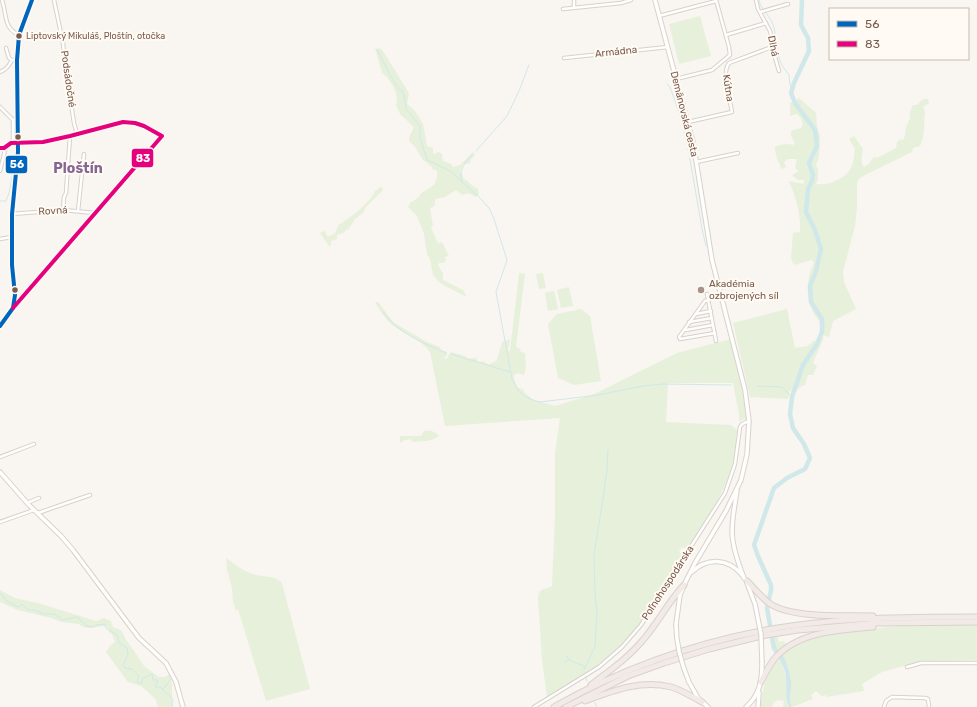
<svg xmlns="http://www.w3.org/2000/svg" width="977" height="707" font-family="Rubik,sans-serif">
<rect width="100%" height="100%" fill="#f9f5f0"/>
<!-- green -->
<g fill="#e7f0db">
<polygon points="700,16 711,56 679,64 669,24"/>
<path d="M375,48L377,49L379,48L383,51L407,90L409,94L407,104L415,111L423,124L427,146L433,148V154L439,152L442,154L443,161L451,164L453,167L460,165L473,152L475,155L471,159L470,163L463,165L460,170L464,179C470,182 471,186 478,189L479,194L476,197L468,193L462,195L456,190L445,197L435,199V204L434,206L430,208L433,226L431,228L436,238V240L438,243L442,242L449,256L445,257L446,260L444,263H439L438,265L443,274V280L463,290L467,297L445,286L439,282L433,275L430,259L427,254L424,234L417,216L408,207L410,203L419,197C424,186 438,192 437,171L432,169V167L422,159L416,148L409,141V138L414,127L400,114L396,105C400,95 390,78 382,73Z"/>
<path d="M799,98L816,113L817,127L820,136L819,156L816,165L818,170V180L816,184C828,186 845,179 851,168C854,163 854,155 855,149L849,139L854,136L863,149C862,155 860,163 864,167C872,163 869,161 874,157L877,158L896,148L897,142L900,139L903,140L905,136L906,128L910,118V112L913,105H917L923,99H928L929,103L923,107L925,112C923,124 926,135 920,146L913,148L912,152L865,175L859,179L857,183V207L855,226L843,272L844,282L856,309L833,321L829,337L823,335V320L820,322C806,307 804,281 814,263L812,260L794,265L791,258L793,233L800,232C801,214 796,198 789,181L804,184V180H798L792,175L799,171L795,168L797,159H788L784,162L786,167L782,169C778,162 775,155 775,147C781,144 787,143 793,145L795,143L791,136V131L801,128L803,124L801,118L797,114L790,116V103Z"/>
<path d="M381,187L383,189L381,192L365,208L364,212L355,219L348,230L347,229L343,233L337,235V239L331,241V245L329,246L320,233L325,231L327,236H330L335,233L339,224L342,223C352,216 371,202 375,191Z"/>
<path d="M519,273L525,274L516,347L519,348L521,352L525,353L526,366L524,375L518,373L514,375V379L517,387L524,390V392L533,400L555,406L594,394L677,353L731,339L745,400L747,416L746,419L739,421V414L733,383H668L666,422L731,425L737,430C736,467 724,491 705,522C701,528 697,537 692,542C690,545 687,546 685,548L682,547L679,551L682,556C666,585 645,621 622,645C600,666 573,681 547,697L542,660L538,598C540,586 544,591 552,586L555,513V453L560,418L445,426L430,352C420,338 402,334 390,323C384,317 379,309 375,302H378L394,323L427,342L440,347L441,350L447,352V355L444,358L447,359L448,356L451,352L465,356L468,359L476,358L478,362L483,361L489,365L491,363L495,362C499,357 500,349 502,342L510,339L508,351H510Z"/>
<polygon points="543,273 546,288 539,289 536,274"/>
<polygon points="569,287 573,306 561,308 557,290"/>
<polygon points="554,291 558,309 548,311 545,293"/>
<polygon points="581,309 590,316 601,381 574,385 558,378 548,324 557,314"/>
<path d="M787,309L795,348L808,346L813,341L820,340L822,337H824L813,363L817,366L813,375H808L805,385C801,385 799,390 792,392L790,390L788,399L750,397L733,323Z"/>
<path d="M424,431C430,430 436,431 439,436C431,442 421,441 413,442L410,439L405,440L400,443V436H421Z"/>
<path d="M226,558C238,567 247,574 262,576C270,577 277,577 282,583L310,689L266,701L238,609L236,611L233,602L232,588L227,570Z"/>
<polygon points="0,590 15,598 38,603 96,621 104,618 111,621 113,627 122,631 126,640 137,655 144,666 159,677 165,677 170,674 172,684 172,707 158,707 156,700 148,692 141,686 128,682 106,652 110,646 115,642 112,634 109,632 107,626 88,628 83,627 79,624 61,622 51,618 18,610 0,602"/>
<path d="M977,624V660L921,661L882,672L862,684L864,691L826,697V695L822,696L816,691L811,695L813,699L792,707C788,699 792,691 791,682C790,672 787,662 782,654L801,641L831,633L898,626Z"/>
<polygon points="776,636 778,638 779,642 783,641 787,644 778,652 775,648 773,650 769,637"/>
<path d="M779,658C782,664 785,671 786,679C788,688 785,698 789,707H783L784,701L778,700L774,702L772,707H760C762,689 767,672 779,658Z"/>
</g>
<!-- water -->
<path fill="#d0e8ea" d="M782,654C787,662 790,672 791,682C792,691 788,699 792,707H789C785,697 787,688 786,679C786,671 782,664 779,658Z"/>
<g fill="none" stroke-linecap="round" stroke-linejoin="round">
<!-- stream -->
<g stroke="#d0e8ea" stroke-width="1">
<path d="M759,0C761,10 768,14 772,22C775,28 776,41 778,48"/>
<polyline points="18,32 24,14"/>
<polyline points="17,41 17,35"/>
<path d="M377,50C385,62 390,79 400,90H402L405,100L406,109L420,126V137L427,160L450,171L479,197L489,208L494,219L507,260L496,292L512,379C519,394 524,398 540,402L598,395L643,386L663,384L731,385"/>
<polyline points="778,54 781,64 789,75 790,85 792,89"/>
<polyline points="14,59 16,52"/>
<polyline points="15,62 16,87"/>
<polyline points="667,84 670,87 680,115 688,148 702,229 706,246"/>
<polyline points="15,119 16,102"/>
<polyline points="476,151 507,116 519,91 529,65"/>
<path d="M462,181C458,170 465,163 472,155"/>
<polyline points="0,201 6,201 9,193 16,157 15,122"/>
<path d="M383,312C398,333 423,343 446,353"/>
<polyline points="451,354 510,372"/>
<polyline points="758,386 782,387 792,397"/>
<path d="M0,593C3,595 4,599 7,601C10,603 15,606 19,607L22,604L28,610H35L43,614H54L63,620L77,617L87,626L93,627L96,625L105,624L106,628L118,636L119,643L127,648L128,655L123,665L125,668L132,669L139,676L137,682L141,684L143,678L152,674L153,680H158L155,687H160L173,699L172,707"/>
<polyline points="567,656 569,660 584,666 584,668"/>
<polyline points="564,662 568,660"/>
<polyline points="584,670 595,646 597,613 595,593 594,555 603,499 607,469 608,450"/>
<polyline points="586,678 587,681"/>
<polyline points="163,689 172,678"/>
<polyline points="595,703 597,707"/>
</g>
<!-- river -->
<polyline stroke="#d0e8ea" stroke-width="4.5" points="780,657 774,648 767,608 771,590 771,585 758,556 754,545 774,488 787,478 805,469 810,458 804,444 793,428 790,414 792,397 803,365 817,344 822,332 822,319 811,302 810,286 816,271 821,249 815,230 806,212 808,189 812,181 813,175 809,163 817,146 815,130 795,103 791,93 794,83 809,51 808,38 801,25 802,0"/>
<!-- street casing -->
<g stroke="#d7d1cb" stroke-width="4.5">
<g id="street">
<path d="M2,0C7,14 3,28 19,35L32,0"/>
<polyline points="54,0 63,43 65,65 74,123 77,134"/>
<polyline points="574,0 574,7"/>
<polyline points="756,0 758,9 770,31 772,39 772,47 779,71"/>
<polyline points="563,9 621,3 631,0"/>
<polyline points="760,12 788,4"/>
<polyline points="659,16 716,1"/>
<polyline points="726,35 766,23"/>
<polyline points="6,48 9,58 12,60"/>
<polyline points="564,58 668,47"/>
<path d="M0,72C6,70 9,66 12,60H17"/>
<polyline points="676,79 712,70 730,55 729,47 716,0"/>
<polyline points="0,107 12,119 18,121"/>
<path d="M688,122L732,112C730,99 721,74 729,63L772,47"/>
<polyline points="13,142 13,121"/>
<polyline points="0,148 4,148 11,143 43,142 70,136 123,122 135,123 144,126 162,136 14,307"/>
<polyline points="696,162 738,153"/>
<polyline points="0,171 6,146"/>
<polyline points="63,210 64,197 66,193 70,136"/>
<polyline points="78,211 84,154"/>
<polyline points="12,214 63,210 95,213"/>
<polyline points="0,239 12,237"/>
<polyline points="707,294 716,341"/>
<polyline points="709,300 705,301 679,337 680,339 715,333"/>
<polyline points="696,314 711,311"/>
<polyline points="689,322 712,318"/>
<polyline points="686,330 713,325"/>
<polyline points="0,457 34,444"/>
<polyline points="27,503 39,498"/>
<polyline points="38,513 90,495"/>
<polyline points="0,522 34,510"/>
<polyline points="907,667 921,663 977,663"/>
<polyline points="534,707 599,667 622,647 641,625 725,493 735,464 740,427 742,424 749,421"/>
<polyline points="884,707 886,701 892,697 925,698 928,699 929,707"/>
</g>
</g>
<!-- secondary casing -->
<g stroke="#d9d2cb" stroke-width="5.5">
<g id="secondary">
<polyline points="655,0 693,142 712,260 745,390 749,421 747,454 741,480 726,511 695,563 684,585 680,595 676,624"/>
<polyline points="0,326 13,308 15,295 12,265 12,214 18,152 17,60 19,35"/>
<polyline points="0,472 29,505 61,536 73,550 139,638 166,663 176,682 183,707"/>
<path d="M737,491C730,530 729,540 744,578"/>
<path d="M692,572C707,557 728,558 742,575"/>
<polyline points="747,583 755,604"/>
<polyline points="689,682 698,698 708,707"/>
<path d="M746,707C760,695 762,680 762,663"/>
<polyline points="758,707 759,692"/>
</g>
</g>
<!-- highway casing -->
<g stroke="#dad1cc" stroke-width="7">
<g id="highway">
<path d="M747,581C754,588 761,597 769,603C791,619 846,615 873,616"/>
<path d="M761,682C765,674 769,665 775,658C799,631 840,630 873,627"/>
<path d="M591,685C609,671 628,658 643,640C658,623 668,602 684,585"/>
<path d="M585,701C612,691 642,679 671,687C682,690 692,697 702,702"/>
<path d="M554,707C619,670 692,644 766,630C835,617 907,617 977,617"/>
<polyline points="566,707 628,676 664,663 709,649 766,635 798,630 878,623 977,622"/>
</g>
</g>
<!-- street -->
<use href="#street" stroke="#fefefd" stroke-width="2.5"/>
<!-- secondary -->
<use href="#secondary" stroke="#fefefd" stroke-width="3.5"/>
<!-- highway -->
<use href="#highway" stroke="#f2eae7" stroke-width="5"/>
<!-- secondary-bridge casing -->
<g stroke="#d9d2cb" stroke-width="5.5" stroke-linecap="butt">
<g id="secondary-bridge">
<polyline points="755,604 761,634 762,663"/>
<path d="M676,624C676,645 681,663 689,682"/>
</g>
</g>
<!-- secondary-bridge -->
<use href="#secondary-bridge" stroke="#fefefd" stroke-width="3.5"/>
<!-- bus-1 casing -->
<g stroke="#fffaf3" stroke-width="7">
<polyline id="bus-1" points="0,326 13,308 15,295 12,265 12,214 18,152 17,60 19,35 32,0"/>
</g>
<!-- bus-2 casing -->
<g stroke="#fffaf3" stroke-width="7">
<polyline id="bus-2" points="0,148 4,148 11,143 43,142 70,136 123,122 135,123 144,126 162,136 13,308"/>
</g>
<!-- bus-1 -->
<use href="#bus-1" stroke="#0065bd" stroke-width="4"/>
<!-- bus-2 -->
<use href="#bus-2" stroke="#e5007d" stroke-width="4"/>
</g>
<!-- markers -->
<g fill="#7a5c4d" stroke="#fffaf3" stroke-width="1.5">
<circle cx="19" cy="36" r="3.5"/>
<circle cx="18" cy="137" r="3.5"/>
<circle cx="15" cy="290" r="3.5"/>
</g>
<circle fill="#a69286" stroke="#fffaf3" stroke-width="1.5" cx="701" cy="290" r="4"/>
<g text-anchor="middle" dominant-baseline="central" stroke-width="4" stroke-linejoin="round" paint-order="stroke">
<!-- bus labels -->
<g font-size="9" fill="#7a5c4d" stroke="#fffaf3" text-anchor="start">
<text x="26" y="36">Liptovský Mikuláš, Ploštín, otočka</text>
</g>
<!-- street labels -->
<g font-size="10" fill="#7a5c4d" stroke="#fffaf3">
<text transform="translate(773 46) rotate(79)">Dlhá</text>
<text transform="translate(616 52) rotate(-6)">Armádna</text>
<text transform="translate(68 79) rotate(82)">Podsádočné</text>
<text transform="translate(728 88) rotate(81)">Kútna</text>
<text transform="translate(684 114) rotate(76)">Demänovská cesta</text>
<text transform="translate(53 211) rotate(-3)">Rovná</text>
<text transform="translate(668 583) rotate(-57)">Poľnohospodárska</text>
</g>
<!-- poi labels -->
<g font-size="10" fill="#7a5c4d" stroke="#fffaf3" text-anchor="start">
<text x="709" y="284">Akadémia<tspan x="709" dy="12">ozbrojených síl</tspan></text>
</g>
<!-- district labels -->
<g font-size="14" font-weight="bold" fill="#846695" stroke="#fffaf3">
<text x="78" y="168">Ploštín</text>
</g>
</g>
<g stroke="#fffaf3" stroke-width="1.5">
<rect x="131" y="148" width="23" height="20" rx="4" fill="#e5007d"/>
<rect x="5" y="155" width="23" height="19" rx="4" fill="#0065bd"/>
</g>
<g font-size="11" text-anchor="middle" font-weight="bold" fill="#fff">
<text x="143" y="162">83</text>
<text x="17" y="168">56</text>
</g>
<!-- legend -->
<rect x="829" y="8" width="140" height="52" fill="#fffaf3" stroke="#cabbb1"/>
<rect x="837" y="21" width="20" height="6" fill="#0065bd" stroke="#cabbb1"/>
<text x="865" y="28" font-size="12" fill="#7a5c4d">56</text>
<rect x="837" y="41" width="20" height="6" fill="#e5007d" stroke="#cabbb1"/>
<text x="865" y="48" font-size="12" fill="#7a5c4d">83</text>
</svg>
